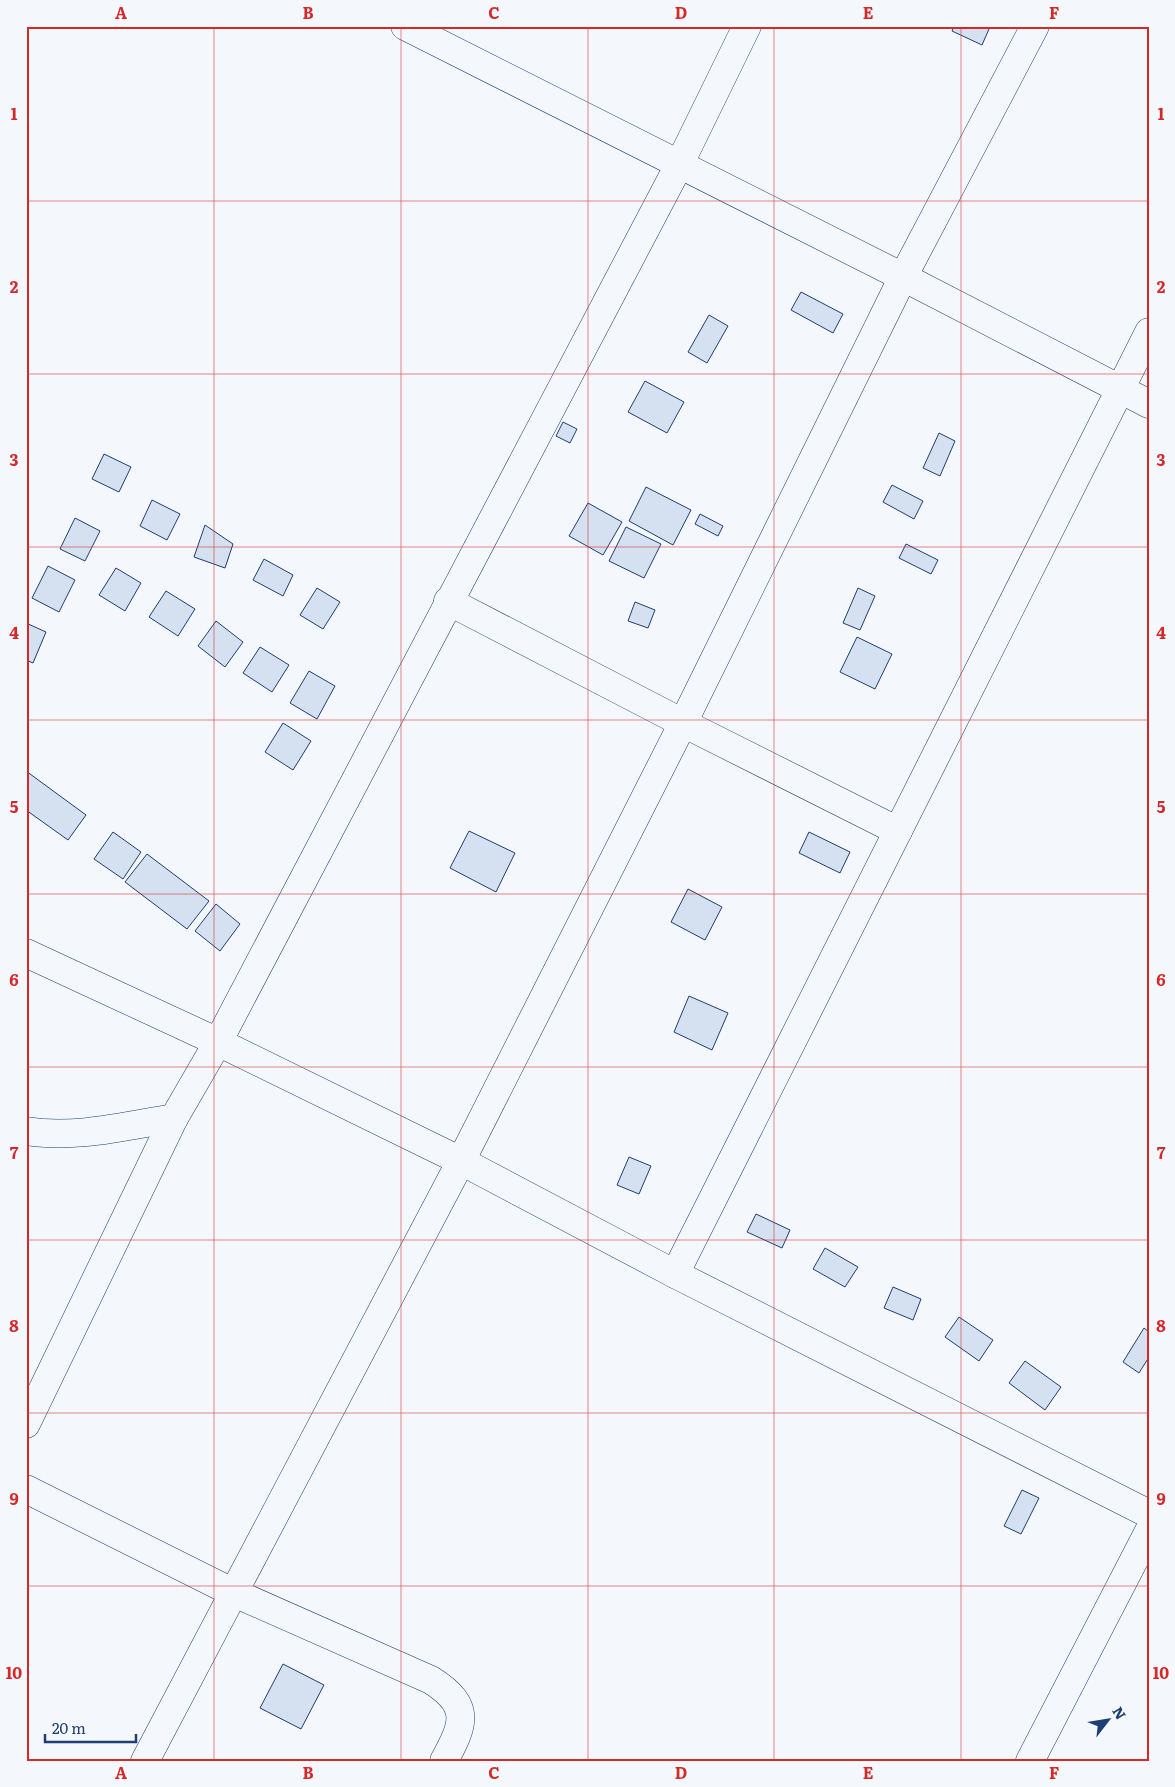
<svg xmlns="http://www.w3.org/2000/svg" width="1175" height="1787" font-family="Literata,serif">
<rect width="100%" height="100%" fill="#f4f7fb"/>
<!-- building -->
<g fill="#d5e0f0" stroke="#1d3f73">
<polygon points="954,26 984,26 989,29 982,45 952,31"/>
<polygon points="801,292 843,314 833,333 791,310"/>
<polygon points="709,315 728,326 707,363 688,352"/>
<polygon points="645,381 684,402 667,433 628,412"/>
<polygon points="563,422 577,429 570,443 556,436"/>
<polygon points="939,433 955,441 940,476 923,468"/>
<polygon points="104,454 131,467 119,492 92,479"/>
<polygon points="892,485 923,501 914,519 883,502"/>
<polygon points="646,487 691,510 673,545 629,521"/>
<polygon points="152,500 180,514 167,540 140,526"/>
<polygon points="588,503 622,522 603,555 569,536"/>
<polygon points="700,514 723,526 718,536 695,524"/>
<polygon points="75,518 100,531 85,561 60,549"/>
<polygon points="205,525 233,544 225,568 194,557"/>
<polygon points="626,527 661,544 644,578 609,561"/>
<polygon points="906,544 938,560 931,574 899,558"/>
<polygon points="264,559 293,575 283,596 253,580"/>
<polygon points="48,566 75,580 59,612 32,598"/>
<polygon points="116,568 141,583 125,611 99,595"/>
<polygon points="317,588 340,602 323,629 300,615"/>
<polygon points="858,588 875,596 860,630 843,623"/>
<polygon points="166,591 195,609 178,636 149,617"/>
<polygon points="635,602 655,610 648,628 628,621"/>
<polygon points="216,621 243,642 225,667 198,646"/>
<polygon points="26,623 46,632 33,663 26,660"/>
<polygon points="857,637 892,654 875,689 840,672"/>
<polygon points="260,647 289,665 272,692 243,673"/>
<polygon points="309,671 335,686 317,719 290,703"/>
<polygon points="283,723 311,741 293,770 265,752"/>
<polygon points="26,771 86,815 68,840 26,810"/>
<polygon points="469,831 515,853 496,892 450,868"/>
<polygon points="113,832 141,852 123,879 94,859"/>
<polygon points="809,832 850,852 840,873 799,853"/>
<polygon points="147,854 209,901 187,929 125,882"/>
<polygon points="688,889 722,907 705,940 671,922"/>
<polygon points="216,904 240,924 220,951 195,931"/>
<polygon points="689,996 728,1013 712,1050 674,1032"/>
<polygon points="629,1157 651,1166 639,1194 617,1185"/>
<polygon points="756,1214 790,1230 782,1248 747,1232"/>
<polygon points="825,1248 858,1267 845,1287 813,1269"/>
<polygon points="893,1287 921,1299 913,1320 884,1308"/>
<polygon points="959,1317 993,1340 979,1361 945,1337"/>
<polygon points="1144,1328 1149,1332 1149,1357 1139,1373 1123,1362"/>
<polygon points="1025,1361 1061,1387 1045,1410 1009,1383"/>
<polygon points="1022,1490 1039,1498 1021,1534 1004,1526"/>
<polygon points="283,1664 324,1685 301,1729 260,1708"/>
</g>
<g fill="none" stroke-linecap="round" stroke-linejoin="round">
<!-- street casing -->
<g stroke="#1d3f73" stroke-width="29">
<g id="street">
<polyline points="405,26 903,277 1149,404"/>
<polyline points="448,601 683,723 898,831"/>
<polyline points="26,953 218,1042 461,1161 675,1274 1149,1514"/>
<path d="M26,1131C75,1139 125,1126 174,1118"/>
<polyline points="675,1274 1149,332"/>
<polyline points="26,1424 174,1118 218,1042 679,165 747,26"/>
<path d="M26,1489L232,1592L431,1680C472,1706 464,1724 444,1761"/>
<polyline points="145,1761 461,1161 683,723 903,277 1035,26"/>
<polyline points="1030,1761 1149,1531"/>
</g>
</g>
<!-- street -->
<use href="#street" stroke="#f4f7fb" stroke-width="28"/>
</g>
<!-- grid -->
<path fill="none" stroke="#d62828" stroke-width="1" stroke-opacity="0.55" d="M214,26V1761M401,26V1761M588,26V1761M774,26V1761M961,26V1761M26,201H1149M26,374H1149M26,547H1149M26,720H1149M26,894H1149M26,1067H1149M26,1240H1149M26,1413H1149M26,1586H1149"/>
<!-- border -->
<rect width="1175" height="1787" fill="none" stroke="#f4f7fb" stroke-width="55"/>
<!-- north arrow -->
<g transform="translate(1108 1720) rotate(59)" stroke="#f4f7fb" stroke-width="4" paint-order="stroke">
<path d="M0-4L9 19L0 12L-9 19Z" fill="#1d3f73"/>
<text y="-8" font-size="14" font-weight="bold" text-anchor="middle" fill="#1d3f73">N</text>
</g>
<!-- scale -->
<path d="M45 1734v8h91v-8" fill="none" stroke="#1d3f73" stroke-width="2.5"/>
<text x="52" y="1734" font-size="15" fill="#1d3f73" stroke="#f4f7fb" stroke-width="4" paint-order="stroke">20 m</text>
<rect x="28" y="28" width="1120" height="1732" fill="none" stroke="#d62828" stroke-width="2"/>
<g font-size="16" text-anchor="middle" font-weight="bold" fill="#d62828">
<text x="121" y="19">A</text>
<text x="308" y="19">B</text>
<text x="494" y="19">C</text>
<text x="681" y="19">D</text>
<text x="868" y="19">E</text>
<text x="1054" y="19">F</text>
<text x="14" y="120">1</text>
<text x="1161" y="120">1</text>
<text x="14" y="293">2</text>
<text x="1161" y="293">2</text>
<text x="14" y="466">3</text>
<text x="1161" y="466">3</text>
<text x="14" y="639">4</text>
<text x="1161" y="639">4</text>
<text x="14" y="813">5</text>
<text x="1161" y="813">5</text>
<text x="14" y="986">6</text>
<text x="1161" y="986">6</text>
<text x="14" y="1159">7</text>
<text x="1161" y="1159">7</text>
<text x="14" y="1332">8</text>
<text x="1161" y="1332">8</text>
<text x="14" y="1505">9</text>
<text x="1161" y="1505">9</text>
<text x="14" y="1679">10</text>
<text x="1161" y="1679">10</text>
<text x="121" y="1779">A</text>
<text x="308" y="1779">B</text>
<text x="494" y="1779">C</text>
<text x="681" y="1779">D</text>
<text x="868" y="1779">E</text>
<text x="1054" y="1779">F</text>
</g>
</svg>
